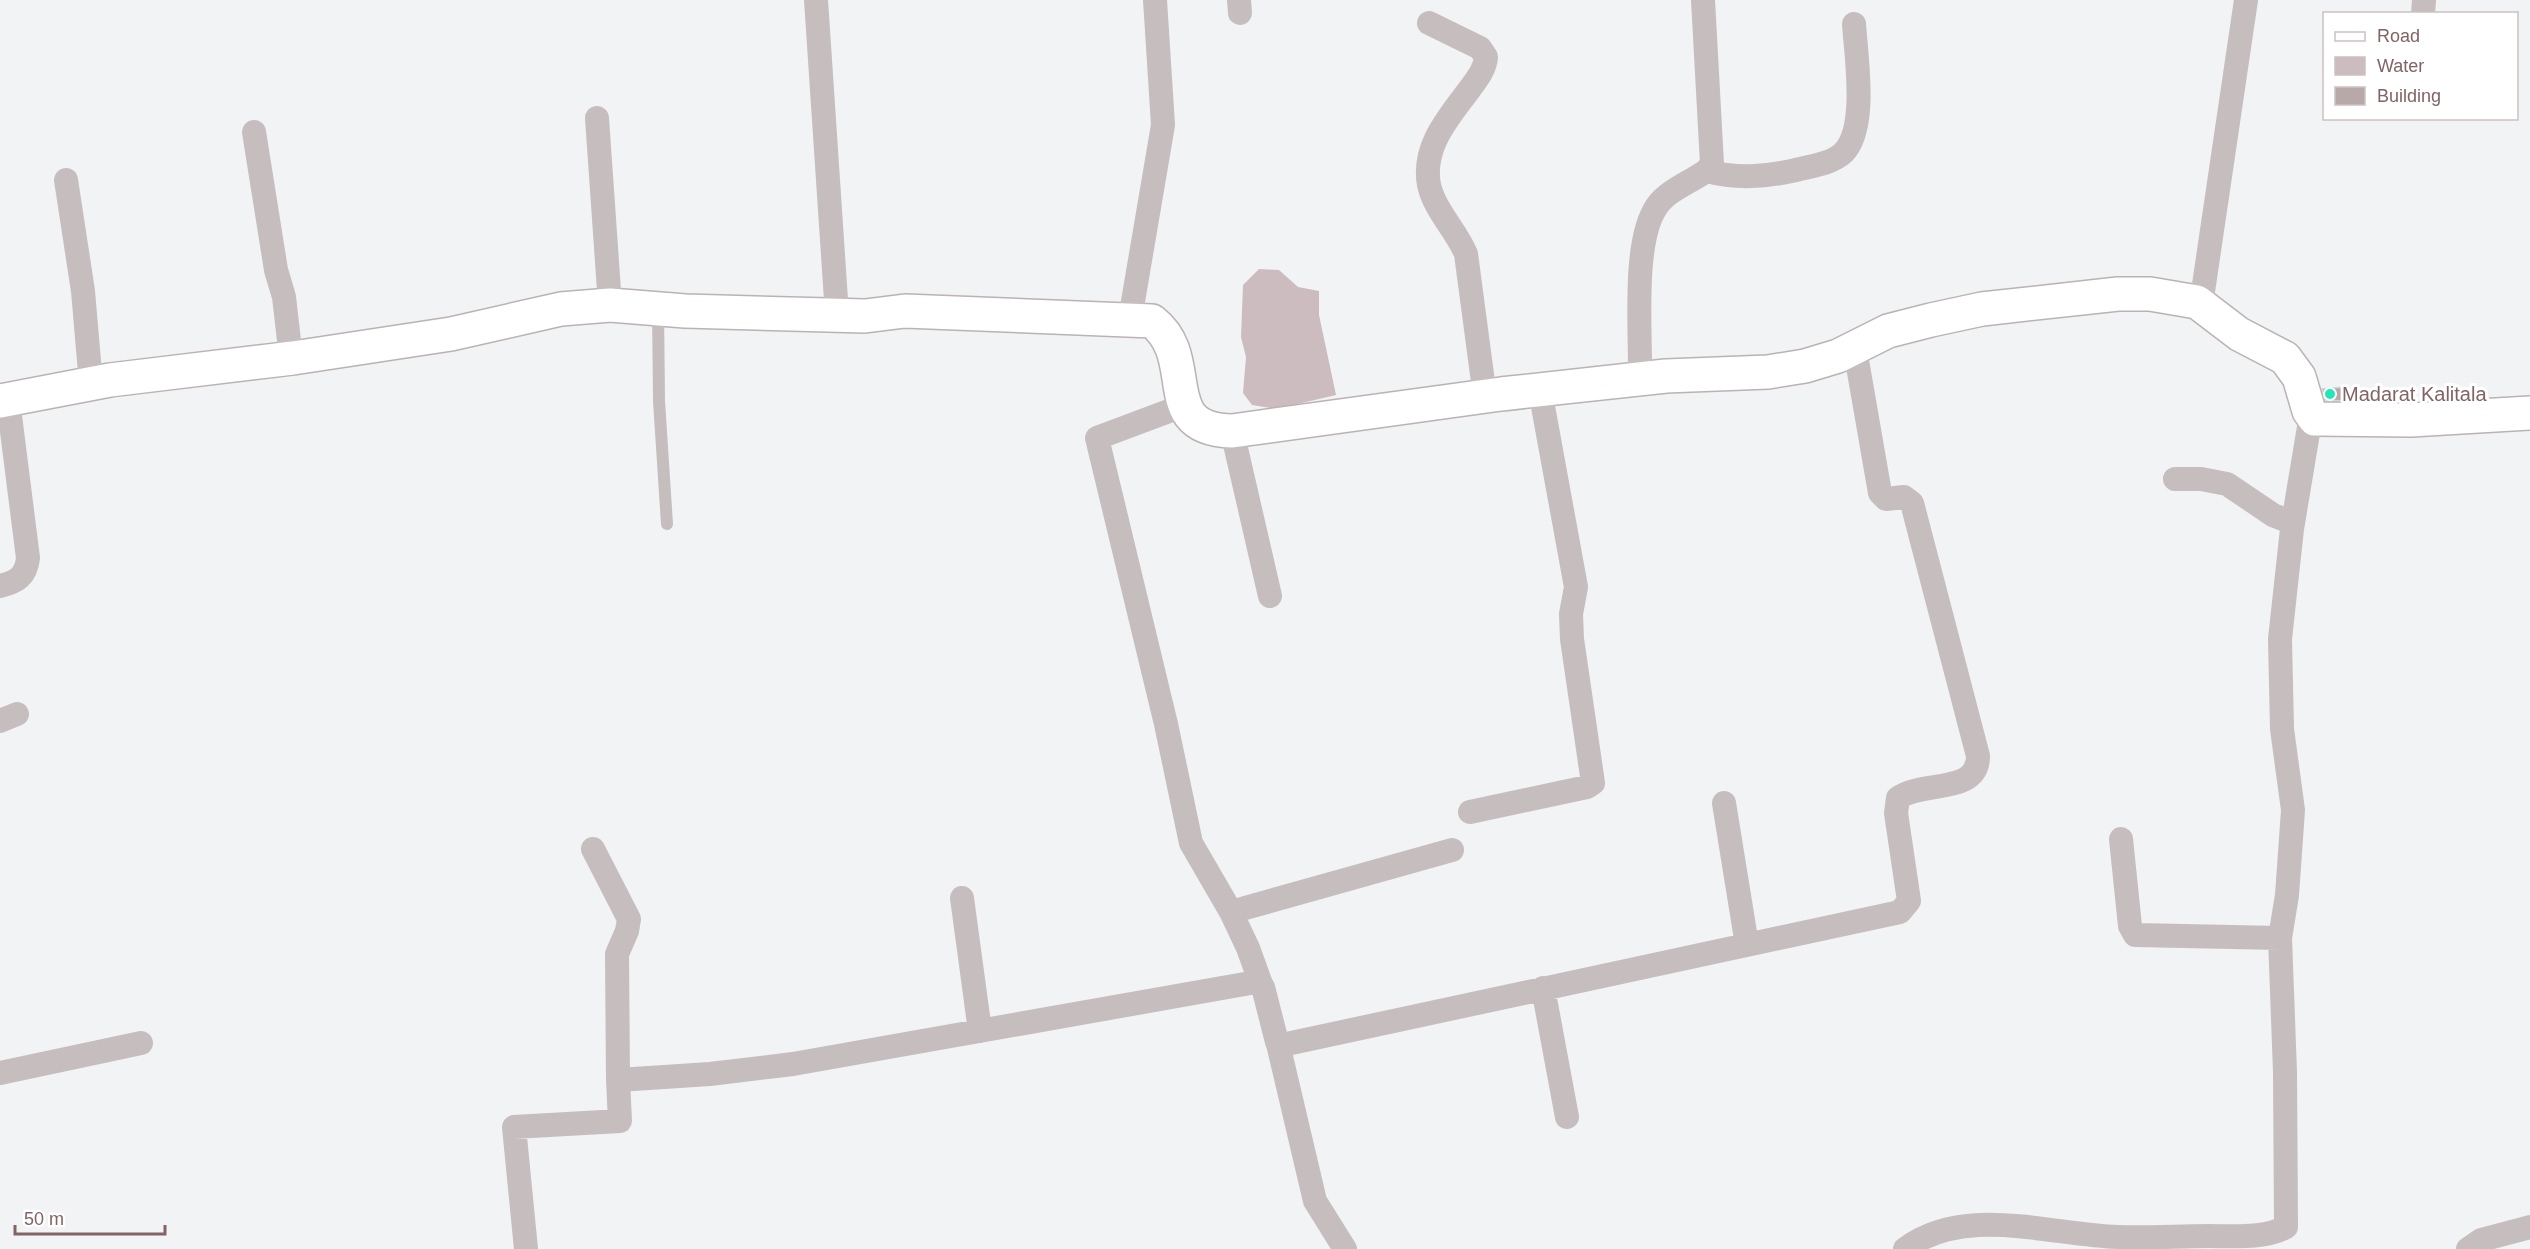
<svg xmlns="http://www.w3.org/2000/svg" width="2530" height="1249" viewBox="0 0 2530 1249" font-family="Helvetica,sans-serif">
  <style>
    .water { fill: #ccbbbf }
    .building { fill: #b7a8a9; stroke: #d4d5d6; stroke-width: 1.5 }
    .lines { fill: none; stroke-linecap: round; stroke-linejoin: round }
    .secondary-casing { stroke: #bcb2b2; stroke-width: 36 }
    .service { stroke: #c6bdbe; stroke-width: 12 }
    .minor { stroke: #c6bdbe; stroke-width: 24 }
    .secondary { stroke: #fff; stroke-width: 33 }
    .poi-dot { fill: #1fe7b9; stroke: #fff; stroke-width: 2 }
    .labels { text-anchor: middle; stroke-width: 6; stroke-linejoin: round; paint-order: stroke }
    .poi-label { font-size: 20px; fill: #836364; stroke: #fff; text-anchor: start }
  </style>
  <rect width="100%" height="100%" fill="#f1f3f5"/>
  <path class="water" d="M 1259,269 L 1279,270 L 1298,287 L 1319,291 L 1319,315 L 1336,395 L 1276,409 L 1252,405 L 1243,393 L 1246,357 L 1241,337 L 1243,285 Z"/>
  <path class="building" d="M 2344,387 L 2346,401 L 2325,400 L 2322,389 Z"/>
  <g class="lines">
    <defs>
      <path id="secondary" d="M 0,401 L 110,380 L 293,358 L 451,334 L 561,309 L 610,305 L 685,311 L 865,316 L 905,311 L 1152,321 C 1201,359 1153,429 1232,431 L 1501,394 L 1666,376 L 1768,372 L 1805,366 L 1838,356 L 1888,331 L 1931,320 L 1982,309 L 2118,294 L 2150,294 L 2197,302 L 2239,334 L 2285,358 L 2299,377 L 2309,411 L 2315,419 L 2411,420 L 2530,413"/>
    </defs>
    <use href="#secondary" class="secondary-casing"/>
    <path class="service" d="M 658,310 L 659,401 L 667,524"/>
    <path class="minor" d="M 816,0 L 837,315
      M 1239,0 L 1240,13
      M 2423,14 L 2424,0
      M 1429,23 L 1480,48 L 1486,57 C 1485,70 1476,80 1469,90 C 1448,118 1422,147 1429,185 C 1435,211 1456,230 1466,254 L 1485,397
      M 597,118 L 610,305
      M 254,132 L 276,270 L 284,297 L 291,358
      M 1706,171 C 1737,179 1765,177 1796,170 C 1811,166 1831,164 1843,153 C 1868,129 1856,56 1854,24
      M 66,180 L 83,291 L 91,384
      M 2201,305 L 2246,0
      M 1130,319 L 1163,125 L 1155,0
      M 1640,379 C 1641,334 1632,241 1657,206 C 1668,190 1691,182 1706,171 L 1712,164 L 1703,0
      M 1185,405 L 1097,438 L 1166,724 L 1191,843 L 1231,912 L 1248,948 L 1261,984
      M 1232,431 L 1270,596
      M 2175,479 L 2201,479 L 2227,484 L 2273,515 L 2293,523
      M 0,586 C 17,582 26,576 28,558 L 8,400
      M 0,721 L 17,714
      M 1724,803 L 1747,945
      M 1470,812 L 1587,787 L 1593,783 L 1572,639 L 1571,614 L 1576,587 L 1540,390
      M 2121,839 L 2130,926 L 2135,935 L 2280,938
      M 593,849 L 629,919 L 627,931 L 617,954 L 618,1080 L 710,1074 L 793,1064 L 1256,982 L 1263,987 L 1277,1042 L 1282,1045 L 1900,912 L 1909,901 L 1896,813 L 1898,798 C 1923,780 1978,795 1978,756 L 1912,503 L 1904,497 L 1886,499 L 1880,493 L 1855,349
      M 962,898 L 980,1031
      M 1231,912 L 1452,850
      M 1543,988 L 1567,1117
      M 1278,1044 L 1315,1201 L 1345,1249
      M 0,1073 L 141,1043
      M 526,1249 L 514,1127 L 620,1121 L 618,1080
      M 1905,1249 C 1965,1204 2050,1235 2118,1237 C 2148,1238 2179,1236 2209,1236 C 2232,1236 2265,1239 2286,1227 L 2285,1072 L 2280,938 L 2287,895 L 2293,810 L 2282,729 L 2280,639 L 2292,529 L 2311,415
      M 2468,1249 L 2481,1240 L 2530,1227"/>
    <use href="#secondary" class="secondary"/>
  </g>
  <circle class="poi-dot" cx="2330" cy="394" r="6"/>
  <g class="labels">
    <g class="poi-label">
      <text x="2342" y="401">Madarat Kalitala</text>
    </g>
  </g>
  <rect x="2323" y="12" width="195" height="108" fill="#ffffff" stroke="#cdc1c1" stroke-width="1.5"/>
  <rect x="2335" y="32" width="30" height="9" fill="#ffffff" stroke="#cdc1c1" stroke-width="1.5"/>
  <text x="2377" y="42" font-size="18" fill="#836364">Road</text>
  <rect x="2335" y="57" width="30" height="18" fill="#ccbbbf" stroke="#cdc1c1" stroke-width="1.5"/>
  <text x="2377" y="72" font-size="18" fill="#836364">Water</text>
  <rect x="2335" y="87" width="30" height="18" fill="#b7a8a9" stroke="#cdc1c1" stroke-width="1.5"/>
  <text x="2377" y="102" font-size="18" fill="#836364">Building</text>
  <path d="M15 1225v9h150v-9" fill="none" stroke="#836364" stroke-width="3"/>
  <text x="24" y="1225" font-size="18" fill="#836364" stroke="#ffffff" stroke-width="4.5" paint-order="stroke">50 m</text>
</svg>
